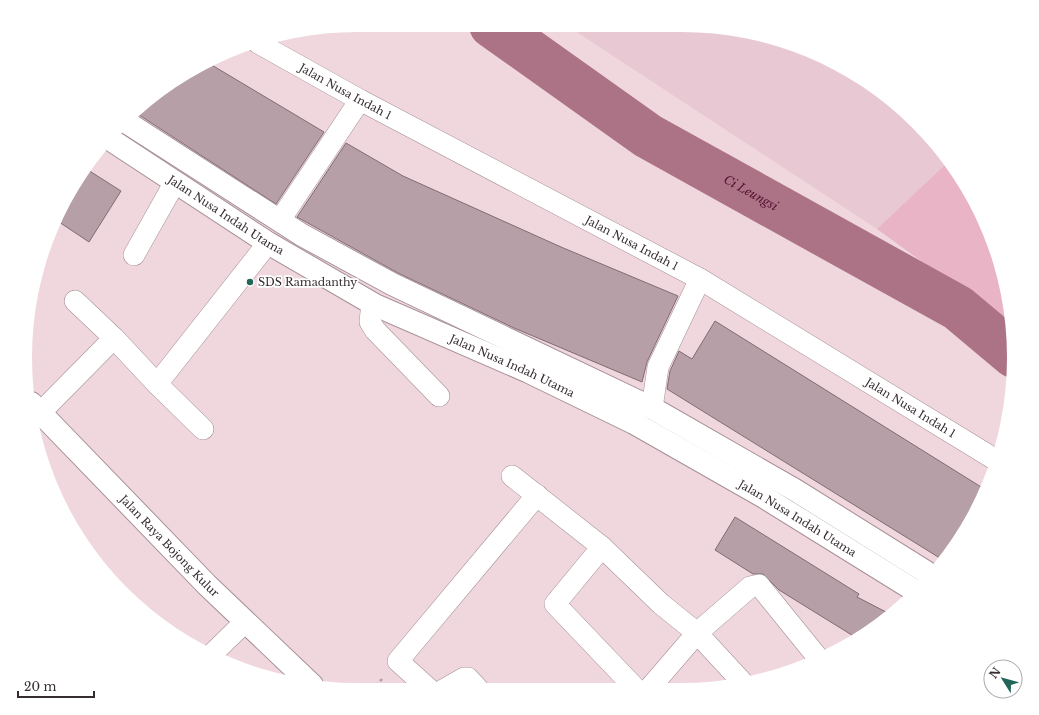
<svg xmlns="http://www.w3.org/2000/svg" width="1039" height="715" viewBox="0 0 1039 715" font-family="'Libre Baskerville',serif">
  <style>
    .built { fill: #e8c8d2 }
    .green { fill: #e9b4c5 }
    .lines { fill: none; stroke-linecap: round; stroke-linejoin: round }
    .river { stroke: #ac7386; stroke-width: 46 }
    .building { fill: #b69fa6; stroke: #816c72 }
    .street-casing { stroke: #a69096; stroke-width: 22 }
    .secondary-casing { stroke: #a69096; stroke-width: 24 }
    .path { stroke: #b3a0a5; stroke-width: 2.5; stroke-dasharray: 3 3; stroke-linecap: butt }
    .street { stroke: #fff; stroke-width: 21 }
    .secondary { stroke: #fff; stroke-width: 22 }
    .poi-dot { fill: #216659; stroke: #fff; stroke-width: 1.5 }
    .labels { text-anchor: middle; stroke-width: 3.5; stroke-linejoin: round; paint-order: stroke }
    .street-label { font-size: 11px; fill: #362d30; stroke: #fff }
    .poi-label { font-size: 11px; fill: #362d30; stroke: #fff; text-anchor: start }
    .water-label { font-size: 12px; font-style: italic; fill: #581131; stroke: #fff }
  </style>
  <rect width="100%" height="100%" fill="#f0d7de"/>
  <path class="built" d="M 566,25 L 681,25 L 746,31 L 848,69 L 917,123 L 949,161 L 877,229 Z"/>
  <path class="green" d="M 949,161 C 984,204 1005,268 1011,322 L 972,298 L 877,229 Z"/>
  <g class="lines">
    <path class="river" id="s1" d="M 492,25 L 648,136 L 958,308 L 1014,355"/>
  </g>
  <path class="building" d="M 210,64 L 324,132 L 276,204 L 136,113 L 173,81 Z
    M 346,143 L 403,176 L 561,247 L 678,296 L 647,362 L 642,382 L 514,328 L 398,273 L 297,217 Z
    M 88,170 L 121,191 L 89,242 L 56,220 Z
    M 715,321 L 986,490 L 964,531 L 943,560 L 667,389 L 670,371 L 679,351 L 692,359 Z
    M 735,517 L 859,594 L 857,597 L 888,613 L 855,637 L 779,590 L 763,574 L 753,574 L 715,550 Z"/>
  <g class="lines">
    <defs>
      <g id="street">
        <path id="s2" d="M 258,43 L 360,100 L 700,279 L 996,460"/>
        <path d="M 280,220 L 360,100"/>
        <path d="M 134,255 L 175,182"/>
        <path d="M 75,301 L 114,338"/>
        <path d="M 375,305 L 371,312 L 370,322 L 375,330 L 439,396"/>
        <path d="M 157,384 L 268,243"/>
        <path d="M 652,408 L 658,367 L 700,279"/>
        <path d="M 41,412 L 114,338 L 157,384 L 203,429"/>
        <path d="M 512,476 L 602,547 L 661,604 L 697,633 L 744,684"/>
        <path d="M 602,547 L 555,604 L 637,690"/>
        <path d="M 211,655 L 245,622"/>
        <path d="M 430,690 L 398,661 L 537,495"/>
        <path d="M 443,690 L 464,678 L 468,678 L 479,690"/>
        <path d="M 648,690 L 697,633 L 750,587 L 759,585 L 819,659"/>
      </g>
      <g id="secondary">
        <path d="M 126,122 L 302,235 L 392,284 L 652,408 L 795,490 L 931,575"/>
        <path id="s3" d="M 108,138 L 268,243 L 375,305 L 529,372 L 634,423 L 764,497 L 917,592"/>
        <path id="s4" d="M 31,403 L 207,585 L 312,685"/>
      </g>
    </defs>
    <use href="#street" class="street-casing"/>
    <use href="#secondary" class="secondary-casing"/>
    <path class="path" d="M 372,690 L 382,679"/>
    <use href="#street" class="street"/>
    <use href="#secondary" class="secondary"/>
  </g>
  <circle class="poi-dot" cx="250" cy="282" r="4"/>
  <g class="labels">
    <g class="street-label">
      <text dy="4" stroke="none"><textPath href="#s2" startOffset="100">Jalan Nusa Indah 1</textPath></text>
      <text dy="4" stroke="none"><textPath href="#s3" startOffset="141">Jalan Nusa Indah Utama</textPath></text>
      <text dy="4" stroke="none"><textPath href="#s2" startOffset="424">Jalan Nusa Indah 1</textPath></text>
      <text dy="4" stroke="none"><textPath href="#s3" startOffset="465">Jalan Nusa Indah Utama</textPath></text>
      <text dy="4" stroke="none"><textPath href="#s2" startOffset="748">Jalan Nusa Indah 1</textPath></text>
      <text dy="4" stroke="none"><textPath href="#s3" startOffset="789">Jalan Nusa Indah Utama</textPath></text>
      <text dy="4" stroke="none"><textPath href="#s4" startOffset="199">Jalan Raya Bojong Kulur</textPath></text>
    </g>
    <g class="poi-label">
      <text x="258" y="286">SDS Ramadanthy</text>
    </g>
    <g class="water-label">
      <text dy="4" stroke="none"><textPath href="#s1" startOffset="309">Ci Leungsi</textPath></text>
    </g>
  </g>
  <path d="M0 0H1039V715H0ZM357 32H682A325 325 0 0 1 1007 357V358A325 325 0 0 1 682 683H357A325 325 0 0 1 32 358V357A325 325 0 0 1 357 32Z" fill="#fff" fill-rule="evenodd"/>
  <g transform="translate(1003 679) rotate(307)"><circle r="19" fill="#ffffff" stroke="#afabac"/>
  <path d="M0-3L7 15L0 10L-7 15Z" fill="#216659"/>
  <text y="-6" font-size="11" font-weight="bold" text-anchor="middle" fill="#362d30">N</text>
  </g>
  <path d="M18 691v6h76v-6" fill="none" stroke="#362d30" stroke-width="2"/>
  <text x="24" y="691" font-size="12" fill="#362d30" stroke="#ffffff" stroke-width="3" paint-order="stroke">20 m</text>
</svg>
